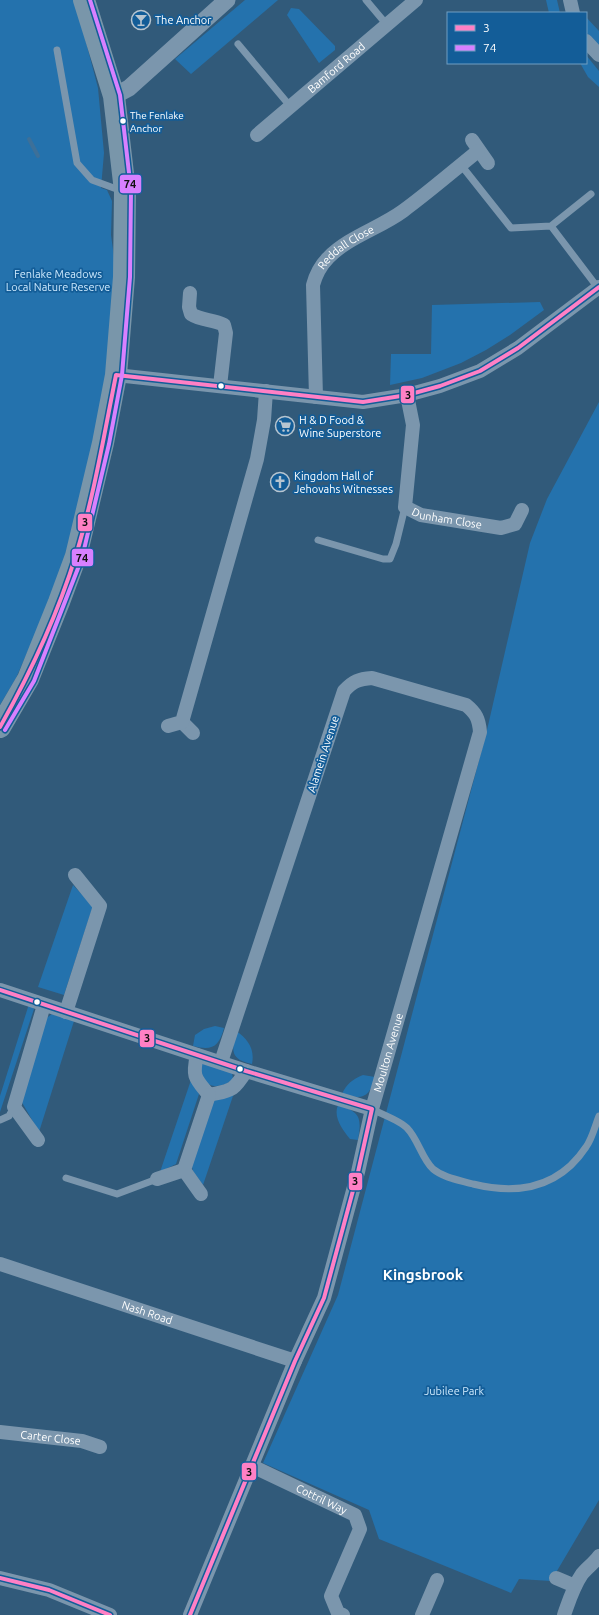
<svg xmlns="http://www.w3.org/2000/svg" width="599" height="1615" viewBox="0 0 599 1615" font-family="Ubuntu,sans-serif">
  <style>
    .green { fill: #2472ad }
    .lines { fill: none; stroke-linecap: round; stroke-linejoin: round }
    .stream { stroke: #3d7099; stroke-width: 4 }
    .service { stroke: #7b96ad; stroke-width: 7 }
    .minor { stroke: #7b96ad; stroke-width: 14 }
    .tertiary { stroke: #7b96ad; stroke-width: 17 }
    .primary { stroke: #7996aa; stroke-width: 22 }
    .bus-1-casing { stroke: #135d98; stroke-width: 7 }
    .bus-2-casing { stroke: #135d98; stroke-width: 7 }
    .bus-1 { stroke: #ff80c5; stroke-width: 4 }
    .bus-2 { stroke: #d880ff; stroke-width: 4 }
    .bus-dot { fill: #fff; stroke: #135d98; stroke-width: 1.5 }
    .labels { text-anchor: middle; stroke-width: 3.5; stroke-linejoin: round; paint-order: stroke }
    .bus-label { font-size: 10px; fill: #fff; stroke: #135d98; text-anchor: start }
    .poi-label { font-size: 11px; fill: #fff; stroke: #135d98; text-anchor: start }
    .street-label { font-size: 11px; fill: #fff; stroke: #135d98 }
    .park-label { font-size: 11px; fill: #cde9fd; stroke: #135d98 }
    .district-label { font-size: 15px; font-weight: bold; fill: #fff; stroke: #135d98 }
    .line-badge { stroke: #135d98; stroke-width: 1.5 }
    .pale-badge-label { font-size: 11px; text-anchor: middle; font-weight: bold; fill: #111 }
  </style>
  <rect width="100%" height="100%" fill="#315a7a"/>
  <path class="green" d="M 0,0 L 75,0 L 98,88 L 104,153 L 101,188 L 107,190 L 112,201 L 111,235 L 117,279 L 106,383 L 68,554 L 38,628 L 16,678 L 0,705 Z
    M 245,0 L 278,0 L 191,74 L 175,59 Z
    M 546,0 L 557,0 L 560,13 L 549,13 Z
    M 291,8 L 299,9 L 335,46 L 335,50 L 319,63 L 287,15 Z
    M 586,17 L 599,31 L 599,47 L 586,32 Z
    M 586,55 L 599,71 L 599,87 L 588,77 L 580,63 L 586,63 Z
    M 540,302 L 544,310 L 510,335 L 486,350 L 461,363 L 422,378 L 390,385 L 391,354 L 431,354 L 432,305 Z
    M 599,402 L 599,1500 L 551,1581 L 519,1579 L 511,1593 L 379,1539 L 369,1510 L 263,1463 L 338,1295 L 487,730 L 530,543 L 547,499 Z
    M 73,885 L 93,906 L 64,995 L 38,987 Z
    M 29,1004 L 34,1009 L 0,1112 L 0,1096 Z
    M 52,1014 L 74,1021 L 39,1132 L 20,1099 L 45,1019 Z
    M 215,1026 L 224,1028 C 219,1047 212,1051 193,1046 L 195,1035 L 204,1029 Z
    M 236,1031 C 248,1039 255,1049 252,1064 C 229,1059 232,1050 236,1031 Z
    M 201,1063 L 232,1072 L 233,1079 C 226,1086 211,1090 204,1080 C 201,1077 200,1069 198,1065 Z
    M 363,1075 L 375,1077 C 369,1098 363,1100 342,1094 C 346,1084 353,1079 363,1075 Z
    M 192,1077 L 199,1094 L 176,1164 L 160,1172 Z
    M 234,1093 L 203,1185 L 193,1171 L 191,1163 L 213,1100 Z
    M 338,1105 C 360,1112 362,1117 358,1140 L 350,1139 C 342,1129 333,1117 338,1105 Z"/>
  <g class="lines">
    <path class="stream" d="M 29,139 L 38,156"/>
    <path class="service" d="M 366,0 L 387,25
      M 238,44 L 290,106
      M 57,50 L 77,163 L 92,180 L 122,191
      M 461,165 L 511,228 L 551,226 L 591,194
      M 551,226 L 598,288
      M 318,540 L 383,559 L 390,559 L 396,544 L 405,507
      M 372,1109 C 381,1114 401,1121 407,1128 C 418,1139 422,1159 433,1169 C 444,1178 459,1180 473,1184 C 518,1195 559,1188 586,1147 C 592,1139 595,1126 599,1116
      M 0,1120 L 9,1116 L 14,1107
      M 66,1178 L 117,1194 L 157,1179"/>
    <g class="minor">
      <path d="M 570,0 L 573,13"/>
      <path d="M 586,41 L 599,55"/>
      <path id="s1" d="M 257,135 L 416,0"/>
      <path d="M 472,140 L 488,163"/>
      <path d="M 190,293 L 189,307 L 191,314 C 202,321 213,319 224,325 L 226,333 L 220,386"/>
      <path d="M 116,375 L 363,402 L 407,395 L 440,386 L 480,371 L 518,348 L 599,287"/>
      <path id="s2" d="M 407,395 L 413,425 L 405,507 L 421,515 L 501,528 L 515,524 L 522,510"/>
      <path id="s3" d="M 316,397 L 313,285 C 316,274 320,266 328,258 C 348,237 380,228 403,211 C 429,192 453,171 478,151"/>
      <path d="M 182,722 L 193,733"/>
      <path d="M 168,726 L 182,722 L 257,459 L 264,420 L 266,391"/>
      <path d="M 0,990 L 246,1071 L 372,1109"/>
      <path d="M 66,1012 L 100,906 L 75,875"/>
      <path d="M 197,1055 C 192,1077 195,1078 209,1095 C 231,1090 233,1092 246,1071"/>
      <path d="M 38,1140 L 14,1107 L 44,1005"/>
      <path d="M 157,1179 L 184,1170"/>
      <path d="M 201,1194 L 184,1170 L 209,1095"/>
      <path id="s4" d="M 0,1264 L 295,1361"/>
      <path id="s5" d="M 0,1432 L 82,1441 L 100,1447"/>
      <path id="s6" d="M 252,1466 L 355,1515 L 360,1529 L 331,1596 L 338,1613 L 343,1615"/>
      <path d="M 0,1578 L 49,1590 L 110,1615"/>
      <path d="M 556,1578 L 575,1586"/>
      <path id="s7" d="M 190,1615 L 295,1361 L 324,1298 L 358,1172 L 372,1109 L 480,732 C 479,719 476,713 466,705 L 372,678 C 359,679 353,681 344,691 L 221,1062"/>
      <path d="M 422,1615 L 437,1580"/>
      <path d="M 564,1615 C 569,1601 573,1587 582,1574 C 587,1568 594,1563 599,1556"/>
    </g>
    <path class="tertiary" d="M 114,96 L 129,88 L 227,0"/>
    <path class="primary" d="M 0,727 L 28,679 L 59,602 L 76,556 L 103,443 L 116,375 L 124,277 L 125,191 L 114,96 L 84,0"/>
    <defs>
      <path id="bus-1" d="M 0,727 C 31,672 57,616 76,555 C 94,496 104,435 116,375 L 363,402 L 407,395 L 440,386 L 480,371 L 518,348 L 599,287
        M 0,990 L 246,1071 L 372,1109 L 358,1172 L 324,1298 L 295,1361 L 190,1615
        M 0,1578 L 49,1590 L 110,1615"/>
      <path id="bus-2" d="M 5,730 L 34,681 L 82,558 L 109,444 L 122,375 L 130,277 L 131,190 L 120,95 L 90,0"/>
    </defs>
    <use href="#bus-1" class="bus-1-casing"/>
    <use href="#bus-2" class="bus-2-casing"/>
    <use href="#bus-1" class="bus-1"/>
    <use href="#bus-2" class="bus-2"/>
  </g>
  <defs>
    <symbol id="bar-ring" viewBox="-11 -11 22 22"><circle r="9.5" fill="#135d98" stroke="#b7c5d0" stroke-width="1.5"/><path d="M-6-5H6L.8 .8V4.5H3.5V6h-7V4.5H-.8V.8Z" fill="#b7c5d0"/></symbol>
    <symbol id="supermarket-ring" viewBox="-11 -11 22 22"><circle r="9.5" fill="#135d98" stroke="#b7c5d0" stroke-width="1.5"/><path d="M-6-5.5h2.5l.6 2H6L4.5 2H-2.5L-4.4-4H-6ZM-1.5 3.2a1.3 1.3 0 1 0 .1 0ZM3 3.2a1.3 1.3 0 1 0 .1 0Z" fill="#b7c5d0"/></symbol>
    <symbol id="church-ring" viewBox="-11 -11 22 22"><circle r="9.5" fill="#135d98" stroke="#b7c5d0" stroke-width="1.5"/><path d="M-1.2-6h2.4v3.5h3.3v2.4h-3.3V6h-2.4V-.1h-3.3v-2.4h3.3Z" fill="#b7c5d0"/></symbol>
  </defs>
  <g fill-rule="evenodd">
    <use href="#bar-ring" x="130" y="9" width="22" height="22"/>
    <use href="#supermarket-ring" x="274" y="415" width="22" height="22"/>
    <use href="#church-ring" x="269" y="471" width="22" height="22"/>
  </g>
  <g class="bus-dot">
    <circle cx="123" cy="121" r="3.5"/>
    <circle cx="221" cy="386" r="3.5"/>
    <circle cx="37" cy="1002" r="3.5"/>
    <circle cx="240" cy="1069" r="3.5"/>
  </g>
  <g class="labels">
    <g class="bus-label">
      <text x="130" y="119">The Fenlake<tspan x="130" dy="13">Anchor</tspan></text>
    </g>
    <g class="poi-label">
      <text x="155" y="24">The Anchor</text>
      <text x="299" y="424">H &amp; D Food &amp;<tspan x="299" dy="13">Wine Superstore</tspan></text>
      <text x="294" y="480">Kingdom Hall of<tspan x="294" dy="13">Jehovahs Witnesses</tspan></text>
    </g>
    <g class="street-label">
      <text dy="4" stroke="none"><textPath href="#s1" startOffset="104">Bamford Road</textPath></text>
      <text dy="4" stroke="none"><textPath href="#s3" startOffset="164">Reddall Close</textPath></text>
      <text dy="4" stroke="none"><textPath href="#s2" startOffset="157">Dunham Close</textPath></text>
      <text transform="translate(323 754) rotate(-72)" y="4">Alamein Avenue</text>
      <text dy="4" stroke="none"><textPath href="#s7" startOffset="598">Moulton Avenue</textPath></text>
      <text dy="4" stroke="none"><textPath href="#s4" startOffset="155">Nash Road</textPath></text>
      <text dy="4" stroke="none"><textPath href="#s5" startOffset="51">Carter Close</textPath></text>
      <text dy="4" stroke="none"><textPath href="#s6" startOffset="77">Cottril Way</textPath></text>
    </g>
    <g class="park-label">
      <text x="58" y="278">Fenlake Meadows<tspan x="58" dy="13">Local Nature Reserve</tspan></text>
      <text x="454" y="1395">Jubilee Park</text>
    </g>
    <g class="district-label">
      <text x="423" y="1280">Kingsbrook</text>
    </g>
  </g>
  <g class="line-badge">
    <rect x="119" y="174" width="23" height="20" rx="4" fill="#d880ff"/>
    <rect x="400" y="385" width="15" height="19" rx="4" fill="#ff80c5"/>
    <rect x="77" y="513" width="16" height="19" rx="4" fill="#ff80c5"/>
    <rect x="71" y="548" width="23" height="19" rx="4" fill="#d880ff"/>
    <rect x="139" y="1029" width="16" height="19" rx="4" fill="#ff80c5"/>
    <rect x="348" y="1172" width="15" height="19" rx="4" fill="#ff80c5"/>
    <rect x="241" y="1462" width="16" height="19" rx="4" fill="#ff80c5"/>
  </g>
  <g class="pale-badge-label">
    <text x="130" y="188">74</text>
    <text x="408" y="399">3</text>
    <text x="85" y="526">3</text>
    <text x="82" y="562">74</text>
    <text x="147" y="1042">3</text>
    <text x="355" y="1185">3</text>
    <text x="249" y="1476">3</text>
  </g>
  <rect x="447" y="12" width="140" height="52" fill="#135d98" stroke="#719ec1"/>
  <rect x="455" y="25" width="20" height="6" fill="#ff80c5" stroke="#719ec1"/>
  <text x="483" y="32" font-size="12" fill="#ffffff">3</text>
  <rect x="455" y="45" width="20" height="6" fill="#d880ff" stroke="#719ec1"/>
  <text x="483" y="52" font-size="12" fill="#ffffff">74</text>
</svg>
